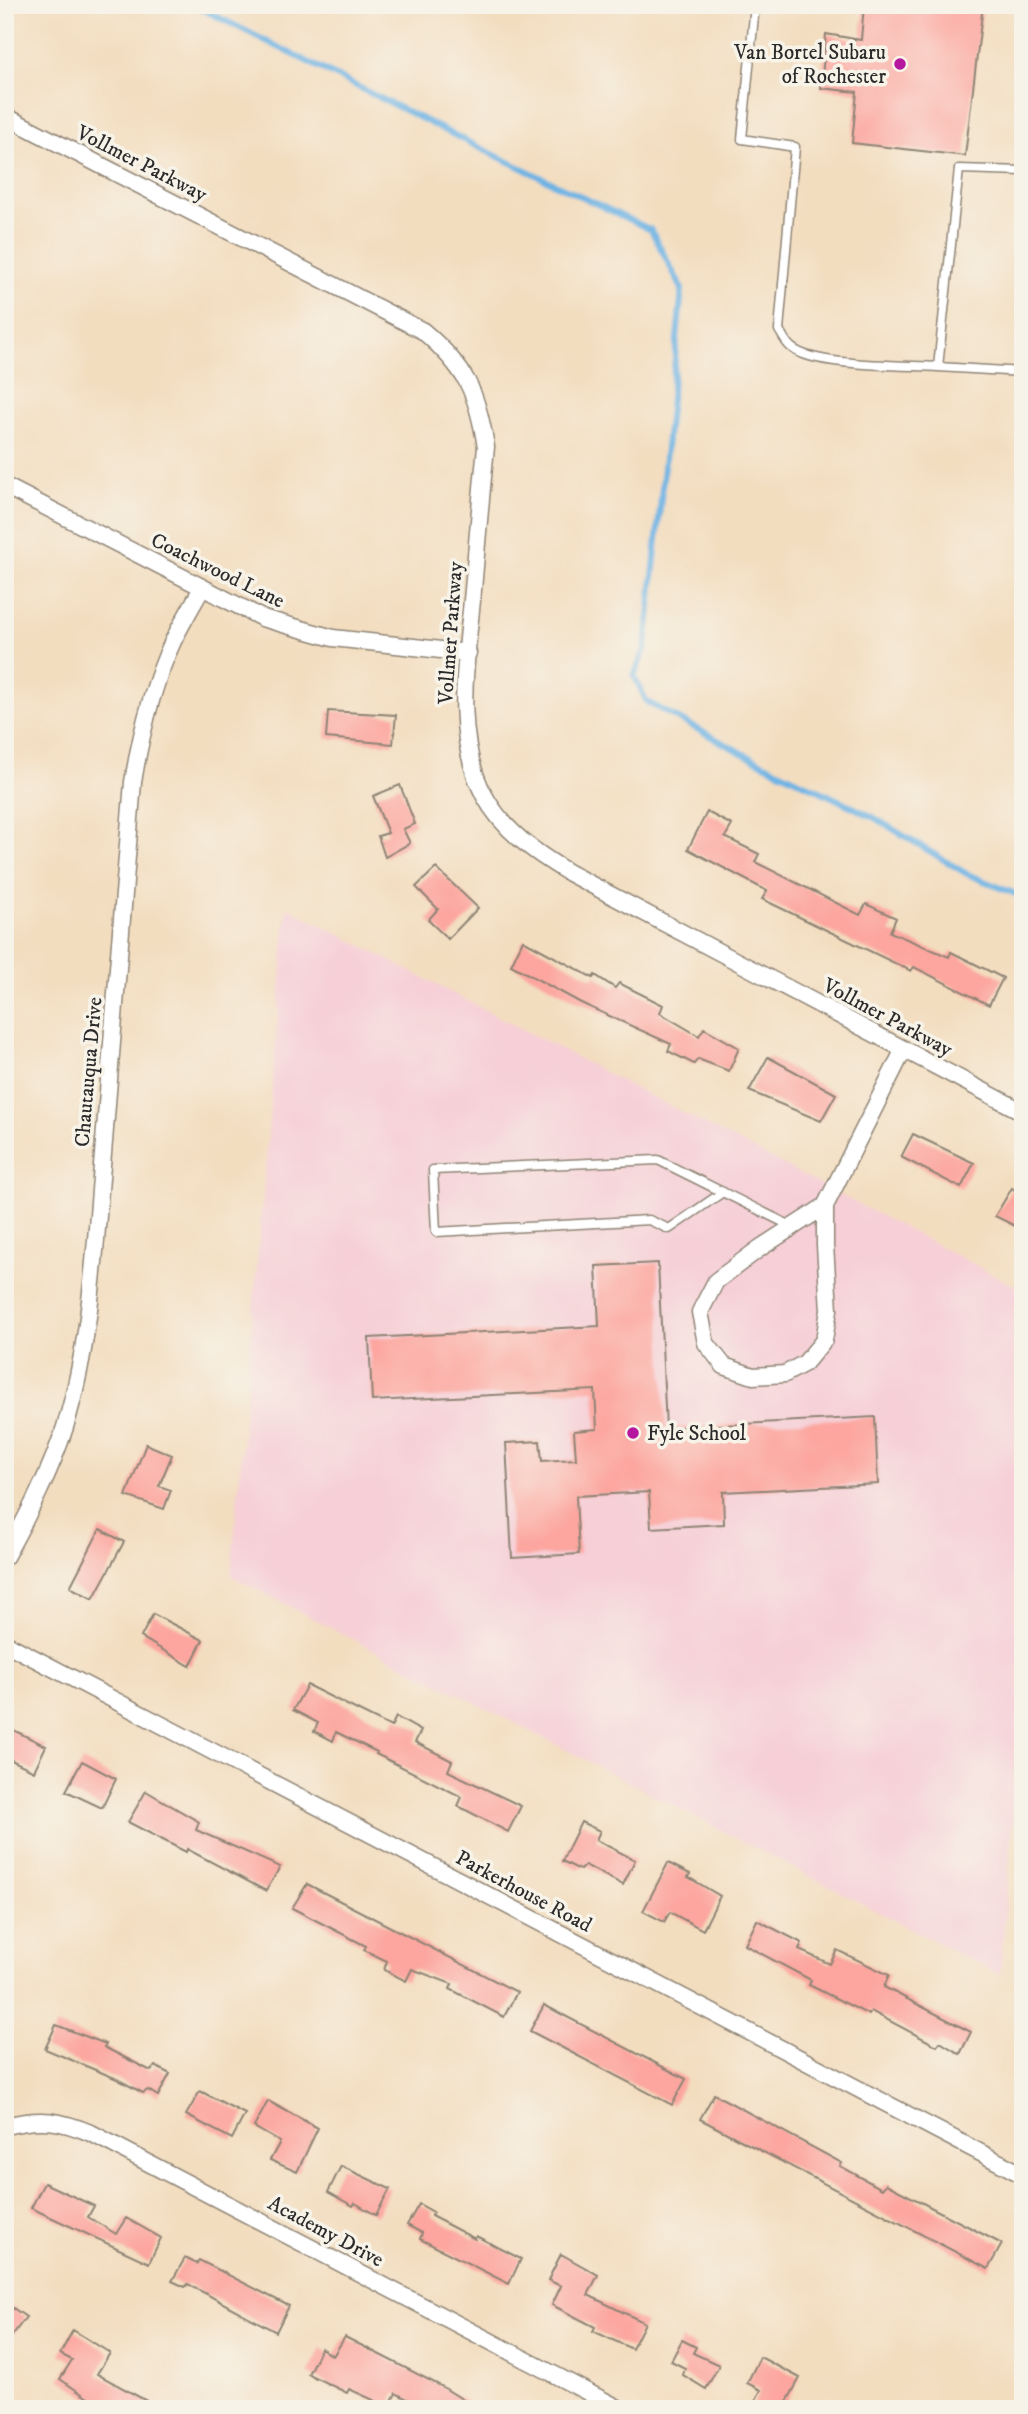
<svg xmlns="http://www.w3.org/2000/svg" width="1028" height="2414" viewBox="0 0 1028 2414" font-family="'IM FELL DW Pica',serif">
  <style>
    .built { fill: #f6cfd7 }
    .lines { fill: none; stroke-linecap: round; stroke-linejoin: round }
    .stream { stroke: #6db3e4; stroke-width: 6 }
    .building { fill: #fca69f }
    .lane-casing { stroke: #8f8475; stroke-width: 11 }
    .street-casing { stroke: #8f8475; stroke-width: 19 }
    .lane { stroke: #fff; stroke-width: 8 }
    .street { stroke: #fff; stroke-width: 16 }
    .poi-dot { fill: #b5179e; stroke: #f7f3e8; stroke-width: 2.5 }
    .labels { text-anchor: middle; stroke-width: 7; stroke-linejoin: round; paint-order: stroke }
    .poi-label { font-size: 21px; fill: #2b2b2b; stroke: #f7f3e8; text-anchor: end }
    .street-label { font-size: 21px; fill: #2b2b2b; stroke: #f7f3e8 }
  </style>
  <rect width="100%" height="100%" fill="#f7f3e8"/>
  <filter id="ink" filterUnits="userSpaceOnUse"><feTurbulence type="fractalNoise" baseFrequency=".0143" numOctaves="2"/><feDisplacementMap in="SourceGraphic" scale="14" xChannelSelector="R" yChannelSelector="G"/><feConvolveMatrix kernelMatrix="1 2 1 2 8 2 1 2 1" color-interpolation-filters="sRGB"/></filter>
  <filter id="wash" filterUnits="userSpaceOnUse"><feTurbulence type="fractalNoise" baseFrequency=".00686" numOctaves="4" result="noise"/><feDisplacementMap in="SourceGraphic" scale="28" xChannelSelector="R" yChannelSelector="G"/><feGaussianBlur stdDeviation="1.57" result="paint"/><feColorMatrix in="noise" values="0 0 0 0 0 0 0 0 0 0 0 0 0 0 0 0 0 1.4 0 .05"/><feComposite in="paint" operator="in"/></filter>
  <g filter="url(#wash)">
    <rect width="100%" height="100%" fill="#f3ddbf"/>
    <path class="built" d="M 287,907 L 1023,1290 L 1023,1693 L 1000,1975 L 231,1576 Z"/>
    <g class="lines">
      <path class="stream" d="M 194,5 L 480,148 L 651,230 L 682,289 L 646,647 L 634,676 L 647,702 L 742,753 L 873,817 L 967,874 L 1023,897"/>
    </g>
    <g id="blocks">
      <path class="building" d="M 864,5 L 983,5 L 965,156 L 852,143 L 857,92 L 821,88 L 826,34 L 861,40 Z
        M 328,711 L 396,715 L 393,744 L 326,738 Z
        M 400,785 L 415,824 L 403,829 L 410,843 L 385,857 L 378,836 L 388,833 L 373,796 Z
        M 707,812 L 732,825 L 725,837 L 759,854 L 755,862 L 860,915 L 866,904 L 896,918 L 890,932 L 949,957 L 951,952 L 1003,978 L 989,1005 L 914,967 L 911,971 L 762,899 L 767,891 L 688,849 Z
        M 436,868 L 478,908 L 448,939 L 428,920 L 438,909 L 416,887 Z
        M 523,940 L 593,978 L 595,975 L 615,988 L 619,983 L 663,1005 L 660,1013 L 699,1036 L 704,1028 L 739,1048 L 729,1071 L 698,1059 L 694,1064 L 668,1051 L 671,1044 L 581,1003 L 511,965 Z
        M 768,1057 L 836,1094 L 821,1121 L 749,1091 Z
        M 913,1134 L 974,1163 L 961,1188 L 901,1157 Z
        M 1012,1188 L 1023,1195 L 1023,1230 L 995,1216 Z
        M 658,1263 L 666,1428 L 875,1417 L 878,1484 L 723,1492 L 724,1524 L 651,1528 L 649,1492 L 576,1496 L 579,1554 L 512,1558 L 506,1443 L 540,1441 L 542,1461 L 576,1459 L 574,1431 L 597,1429 L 595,1390 L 372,1401 L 369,1338 L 599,1326 L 596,1266 Z
        M 146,1444 L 172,1455 L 159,1486 L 171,1490 L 164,1509 L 126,1496 Z
        M 100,1529 L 124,1542 L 93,1599 L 70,1587 Z
        M 153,1614 L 203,1640 L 190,1666 L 141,1637 Z
        M 307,1685 L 391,1727 L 396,1717 L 421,1731 L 415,1742 L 452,1761 L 448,1771 L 521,1806 L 508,1832 L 458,1806 L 462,1797 L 376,1754 L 377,1752 L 336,1732 L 333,1741 L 314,1731 L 318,1723 L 293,1710 Z
        M 5,1726 L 46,1746 L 34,1771 L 5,1757 Z
        M 82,1761 L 116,1779 L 102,1808 L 66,1791 Z
        M 146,1791 L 199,1822 L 196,1830 L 280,1867 L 266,1891 L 187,1849 L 186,1852 L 128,1822 Z
        M 581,1822 L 600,1831 L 596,1840 L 635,1860 L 623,1885 L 585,1865 L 580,1870 L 562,1861 Z
        M 668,1863 L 690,1874 L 688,1877 L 720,1896 L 703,1930 L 670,1912 L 664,1922 L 643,1911 Z
        M 307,1884 L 517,1992 L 504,2017 L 450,1989 L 452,1984 L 412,1969 L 406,1981 L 384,1970 L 387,1961 L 364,1950 L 366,1946 L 292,1908 Z
        M 757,1920 L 802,1943 L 799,1950 L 830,1964 L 837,1950 L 889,1975 L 884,1987 L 971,2032 L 960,2054 L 940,2042 L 937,2046 L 871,2011 L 869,2015 L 809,1985 L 811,1980 L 745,1945 Z
        M 544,2005 L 686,2079 L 672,2105 L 530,2031 Z
        M 56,2025 L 106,2044 L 104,2047 L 151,2071 L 155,2066 L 170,2074 L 158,2096 L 148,2090 L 143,2093 L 117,2079 L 45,2049 Z
        M 200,2091 L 245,2114 L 232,2139 L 186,2115 Z
        M 714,2094 L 842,2163 L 840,2166 L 882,2189 L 886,2184 L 1002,2244 L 988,2269 L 700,2119 Z
        M 268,2101 L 318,2128 L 297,2172 L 270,2160 L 280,2142 L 254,2127 Z
        M 341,2166 L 390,2189 L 376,2215 L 355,2203 L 353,2206 L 328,2192 Z
        M 44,2183 L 94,2206 L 88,2217 L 116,2234 L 126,2218 L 161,2238 L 149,2263 L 31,2208 Z
        M 419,2204 L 433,2212 L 431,2216 L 475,2239 L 476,2236 L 521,2259 L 509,2284 L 420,2239 L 422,2233 L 407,2225 Z
        M 561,2254 L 598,2275 L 588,2295 L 645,2323 L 632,2349 L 593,2331 L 595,2327 L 552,2305 L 561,2286 L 548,2280 Z
        M 185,2258 L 197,2264 L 199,2260 L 289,2306 L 276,2332 L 188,2284 L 185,2287 L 172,2281 Z
        M 13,2308 L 26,2317 L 5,2345 L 5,2314 Z
        M 73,2330 L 110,2353 L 97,2374 L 161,2409 L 104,2409 L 60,2379 L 72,2360 L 60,2354 Z
        M 345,2337 L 441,2386 L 478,2409 L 426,2409 L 396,2393 L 389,2407 L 349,2389 L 347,2393 L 308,2374 L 321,2348 L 333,2356 Z
        M 682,2340 L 696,2347 L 693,2353 L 719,2365 L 706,2389 L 683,2375 L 685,2368 L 671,2361 Z
        M 760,2357 L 800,2378 L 783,2409 L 751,2409 L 761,2390 L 747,2383 Z"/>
    </g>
  </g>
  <g filter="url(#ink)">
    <use href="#blocks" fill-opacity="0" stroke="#8f8475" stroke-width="2"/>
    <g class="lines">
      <defs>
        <path id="lane" d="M 755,5 L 742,139 L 795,147 L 779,330 C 783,336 786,344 792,348 C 815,367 906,365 938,367 L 959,169 L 1023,171
          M 938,367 L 1023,372
          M 723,1192 L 669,1229 L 649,1220 L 436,1232 L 433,1170 L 658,1160 L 793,1227"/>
        <path id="street" d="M 5,116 L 423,331 C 466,368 477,391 486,447 C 481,495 477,543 473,590 C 467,656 452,734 484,795 C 503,831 536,853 569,873 L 1023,1112
          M 5,486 L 262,618 L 333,638 L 468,653
          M 825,1206 L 825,1245 L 829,1310 L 824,1340 L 805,1363 L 785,1374 L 753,1376 L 724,1366 L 706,1343 L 700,1312 L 716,1281 L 760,1248 L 825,1206 L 904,1049
          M 5,1557 C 28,1515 50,1473 65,1427 C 92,1339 95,1244 103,1154 C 113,1030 123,906 133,782 C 141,733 152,686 173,641 C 182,623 192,606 202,588
          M 5,1643 L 1023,2175
          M 5,2126 C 41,2117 60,2120 93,2134 L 620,2409"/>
      </defs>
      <use href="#lane" class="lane-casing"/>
      <use href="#street" class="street-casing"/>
      <use href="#lane" class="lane"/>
      <use href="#street" class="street"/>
    </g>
  </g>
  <g class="poi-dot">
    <circle cx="900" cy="64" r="7"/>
    <circle cx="633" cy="1433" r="7"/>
  </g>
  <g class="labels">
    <g class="poi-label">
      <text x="886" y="59">Van Bortel Subaru<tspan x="886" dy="24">of Rochester</tspan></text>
      <text x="647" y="1440" text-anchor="start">Fyle School</text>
    </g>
    <g class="street-label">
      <text transform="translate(142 163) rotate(27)" y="7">Vollmer Parkway</text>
      <text transform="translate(218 570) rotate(26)" y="7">Coachwood Lane</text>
      <text transform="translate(450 633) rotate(-86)" y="7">Vollmer Parkway</text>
      <text transform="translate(888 1017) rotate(28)" y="7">Vollmer Parkway</text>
      <text transform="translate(88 1072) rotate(-85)" y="7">Chautauqua Drive</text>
      <text transform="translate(524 1891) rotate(28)" y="7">Parkerhouse Road</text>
      <text transform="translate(326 2231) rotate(28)" y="7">Academy Drive</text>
    </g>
  </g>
  <rect width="1028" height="2414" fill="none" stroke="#f7f3e8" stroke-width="28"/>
</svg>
